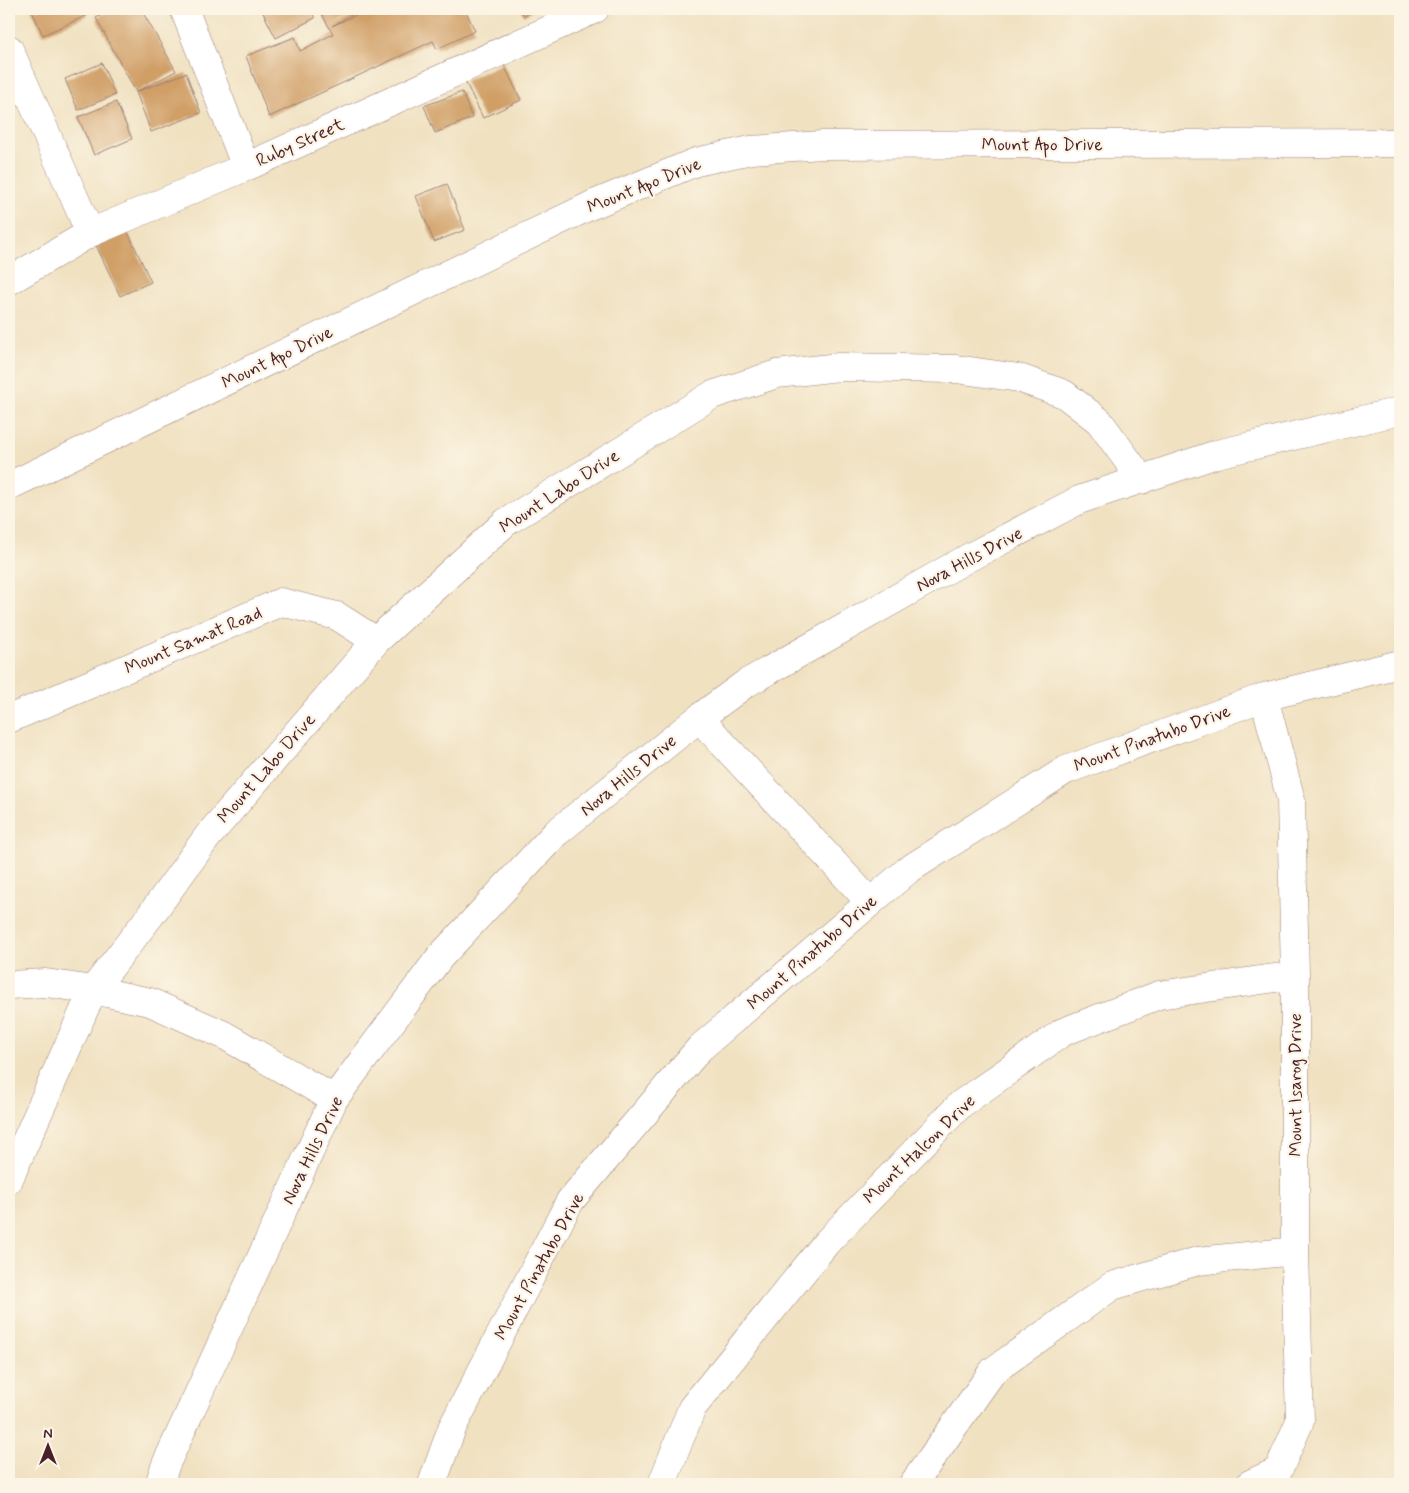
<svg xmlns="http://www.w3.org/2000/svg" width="1409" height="1493" viewBox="0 0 1409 1493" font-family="Mynerve,sans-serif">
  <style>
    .building { fill: #d09f66 }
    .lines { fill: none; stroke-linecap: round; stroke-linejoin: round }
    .minor-casing { stroke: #9d8076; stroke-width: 29 }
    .tertiary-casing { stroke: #9d8076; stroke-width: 29 }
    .minor { stroke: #fff; stroke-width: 28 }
    .tertiary { stroke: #fff; stroke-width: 28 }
    .labels { text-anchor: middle; stroke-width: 4.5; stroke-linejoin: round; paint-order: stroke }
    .street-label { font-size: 18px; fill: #4a1f2b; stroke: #fcf5e5 }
  </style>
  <rect width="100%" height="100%" fill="#fcf5e5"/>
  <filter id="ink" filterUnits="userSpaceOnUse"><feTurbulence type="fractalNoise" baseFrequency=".02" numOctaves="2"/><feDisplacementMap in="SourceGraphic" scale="10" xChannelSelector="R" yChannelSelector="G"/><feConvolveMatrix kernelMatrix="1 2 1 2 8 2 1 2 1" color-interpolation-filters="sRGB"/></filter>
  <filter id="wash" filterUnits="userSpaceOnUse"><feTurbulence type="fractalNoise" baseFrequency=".0096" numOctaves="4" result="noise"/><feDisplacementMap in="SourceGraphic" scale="20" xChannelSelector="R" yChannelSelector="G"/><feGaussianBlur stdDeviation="1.12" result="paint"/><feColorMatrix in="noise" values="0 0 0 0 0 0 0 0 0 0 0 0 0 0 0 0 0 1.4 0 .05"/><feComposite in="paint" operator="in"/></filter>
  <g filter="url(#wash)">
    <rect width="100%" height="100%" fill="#f0e1c1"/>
    <g id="blocks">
      <path class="building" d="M 31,9 L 85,9 L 88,15 L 43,35 Z
        M 113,9 L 141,9 L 176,71 L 136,92 L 96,18 Z
        M 261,9 L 310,9 L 315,18 L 276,38 Z
        M 319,9 L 361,9 L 332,26 L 369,9 L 465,9 L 475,31 L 437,49 L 433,41 L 269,117 L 246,56 L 295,37 L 300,51 L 333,34 Z
        M 520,9 L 536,9 L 524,16 Z
        M 102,63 L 115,95 L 78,110 L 65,79 Z
        M 503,63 L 521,100 L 483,118 L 465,81 Z
        M 186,73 L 201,113 L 151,132 L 136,92 Z
        M 462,92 L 472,118 L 435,133 L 424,106 Z
        M 116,102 L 132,139 L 94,155 L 78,117 Z
        M 447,184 L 465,230 L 434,242 L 416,196 Z
        M 127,230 L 151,282 L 120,296 L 96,245 Z"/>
    </g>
  </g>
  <g filter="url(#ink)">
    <use href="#blocks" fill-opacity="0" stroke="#9d8076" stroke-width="1"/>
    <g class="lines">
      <defs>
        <path id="minor" d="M 184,9 L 246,167
          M 9,49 L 90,233
          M 9,281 L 90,233 L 246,167 L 595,9
          M 699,718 L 870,902
          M 9,719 L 281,602 L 337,616 L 376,641
          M 9,985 L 46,983 L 93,990 L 150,1002 L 224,1035 L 334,1099
          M 9,1179 L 93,990 L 150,916 L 208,836 L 376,641 L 506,522 L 712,395 L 777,374 L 839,367 L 956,369 L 1019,378 L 1064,394 L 1099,421 L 1142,480
          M 159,1484 L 166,1464 L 334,1099 L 440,957 L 556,833 L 699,718 L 745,684 L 966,559 L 1079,500 L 1217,454 L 1400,411
          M 432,1484 L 452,1428 L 570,1201 L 700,1048 L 908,870 L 1066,770 L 1264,697 L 1400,664
          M 662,1484 L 692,1408 L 827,1242 L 961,1104 L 1063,1032 L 1159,995 L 1295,975
          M 913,1484 L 993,1371 L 1112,1286 L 1198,1261 L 1295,1251
          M 1250,1484 L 1278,1471 L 1300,1421 L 1295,1251 L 1295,975 L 1291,800 L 1264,697"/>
        <path id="tertiary" d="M 9,486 L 592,205 L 696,162 L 751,150 L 822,145 L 1400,143"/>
      </defs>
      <use href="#minor" class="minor-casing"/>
      <use href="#tertiary" class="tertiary-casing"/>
      <use href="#minor" class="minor"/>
      <use href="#tertiary" class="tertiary"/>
    </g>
  </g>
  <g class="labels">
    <g class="street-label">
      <text transform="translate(300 142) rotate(-24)" y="6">Ruby Street</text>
      <text x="1042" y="150">Mount Apo Drive</text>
      <text transform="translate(644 185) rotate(-22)" y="6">Mount Apo Drive</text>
      <text transform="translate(277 357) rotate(-26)" y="6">Mount Apo Drive</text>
      <text transform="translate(559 491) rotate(-33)" y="6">Mount Labo Drive</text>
      <text transform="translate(969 559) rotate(-28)" y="6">Nova Hills Drive</text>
      <text transform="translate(193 640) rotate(-23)" y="6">Mount Samat Road</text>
      <text transform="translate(1152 738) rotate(-20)" y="6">Mount Pinatubo Drive</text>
      <text transform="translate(266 768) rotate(-49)" y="6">Mount Labo Drive</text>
      <text transform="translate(628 775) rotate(-39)" y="6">Nova Hills Drive</text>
      <text transform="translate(812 952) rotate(-41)" y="6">Mount Pinatubo Drive</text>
      <text transform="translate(1295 1085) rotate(-90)" y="6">Mount Isarog Drive</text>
      <text transform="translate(919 1149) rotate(-44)" y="6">Mount Halcon Drive</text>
      <text transform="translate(312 1150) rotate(-64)" y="6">Nova Hills Drive</text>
      <text transform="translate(539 1266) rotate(-61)" y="6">Mount Pinatubo Drive</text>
    </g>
  </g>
  <rect width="1409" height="1493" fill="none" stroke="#fcf5e5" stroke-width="30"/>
  <g transform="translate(48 1446)" stroke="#fcf5e5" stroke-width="4" paint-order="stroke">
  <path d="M0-4L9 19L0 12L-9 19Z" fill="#4a1f2b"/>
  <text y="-8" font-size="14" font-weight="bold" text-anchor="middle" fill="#4a1f2b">N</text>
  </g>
</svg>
